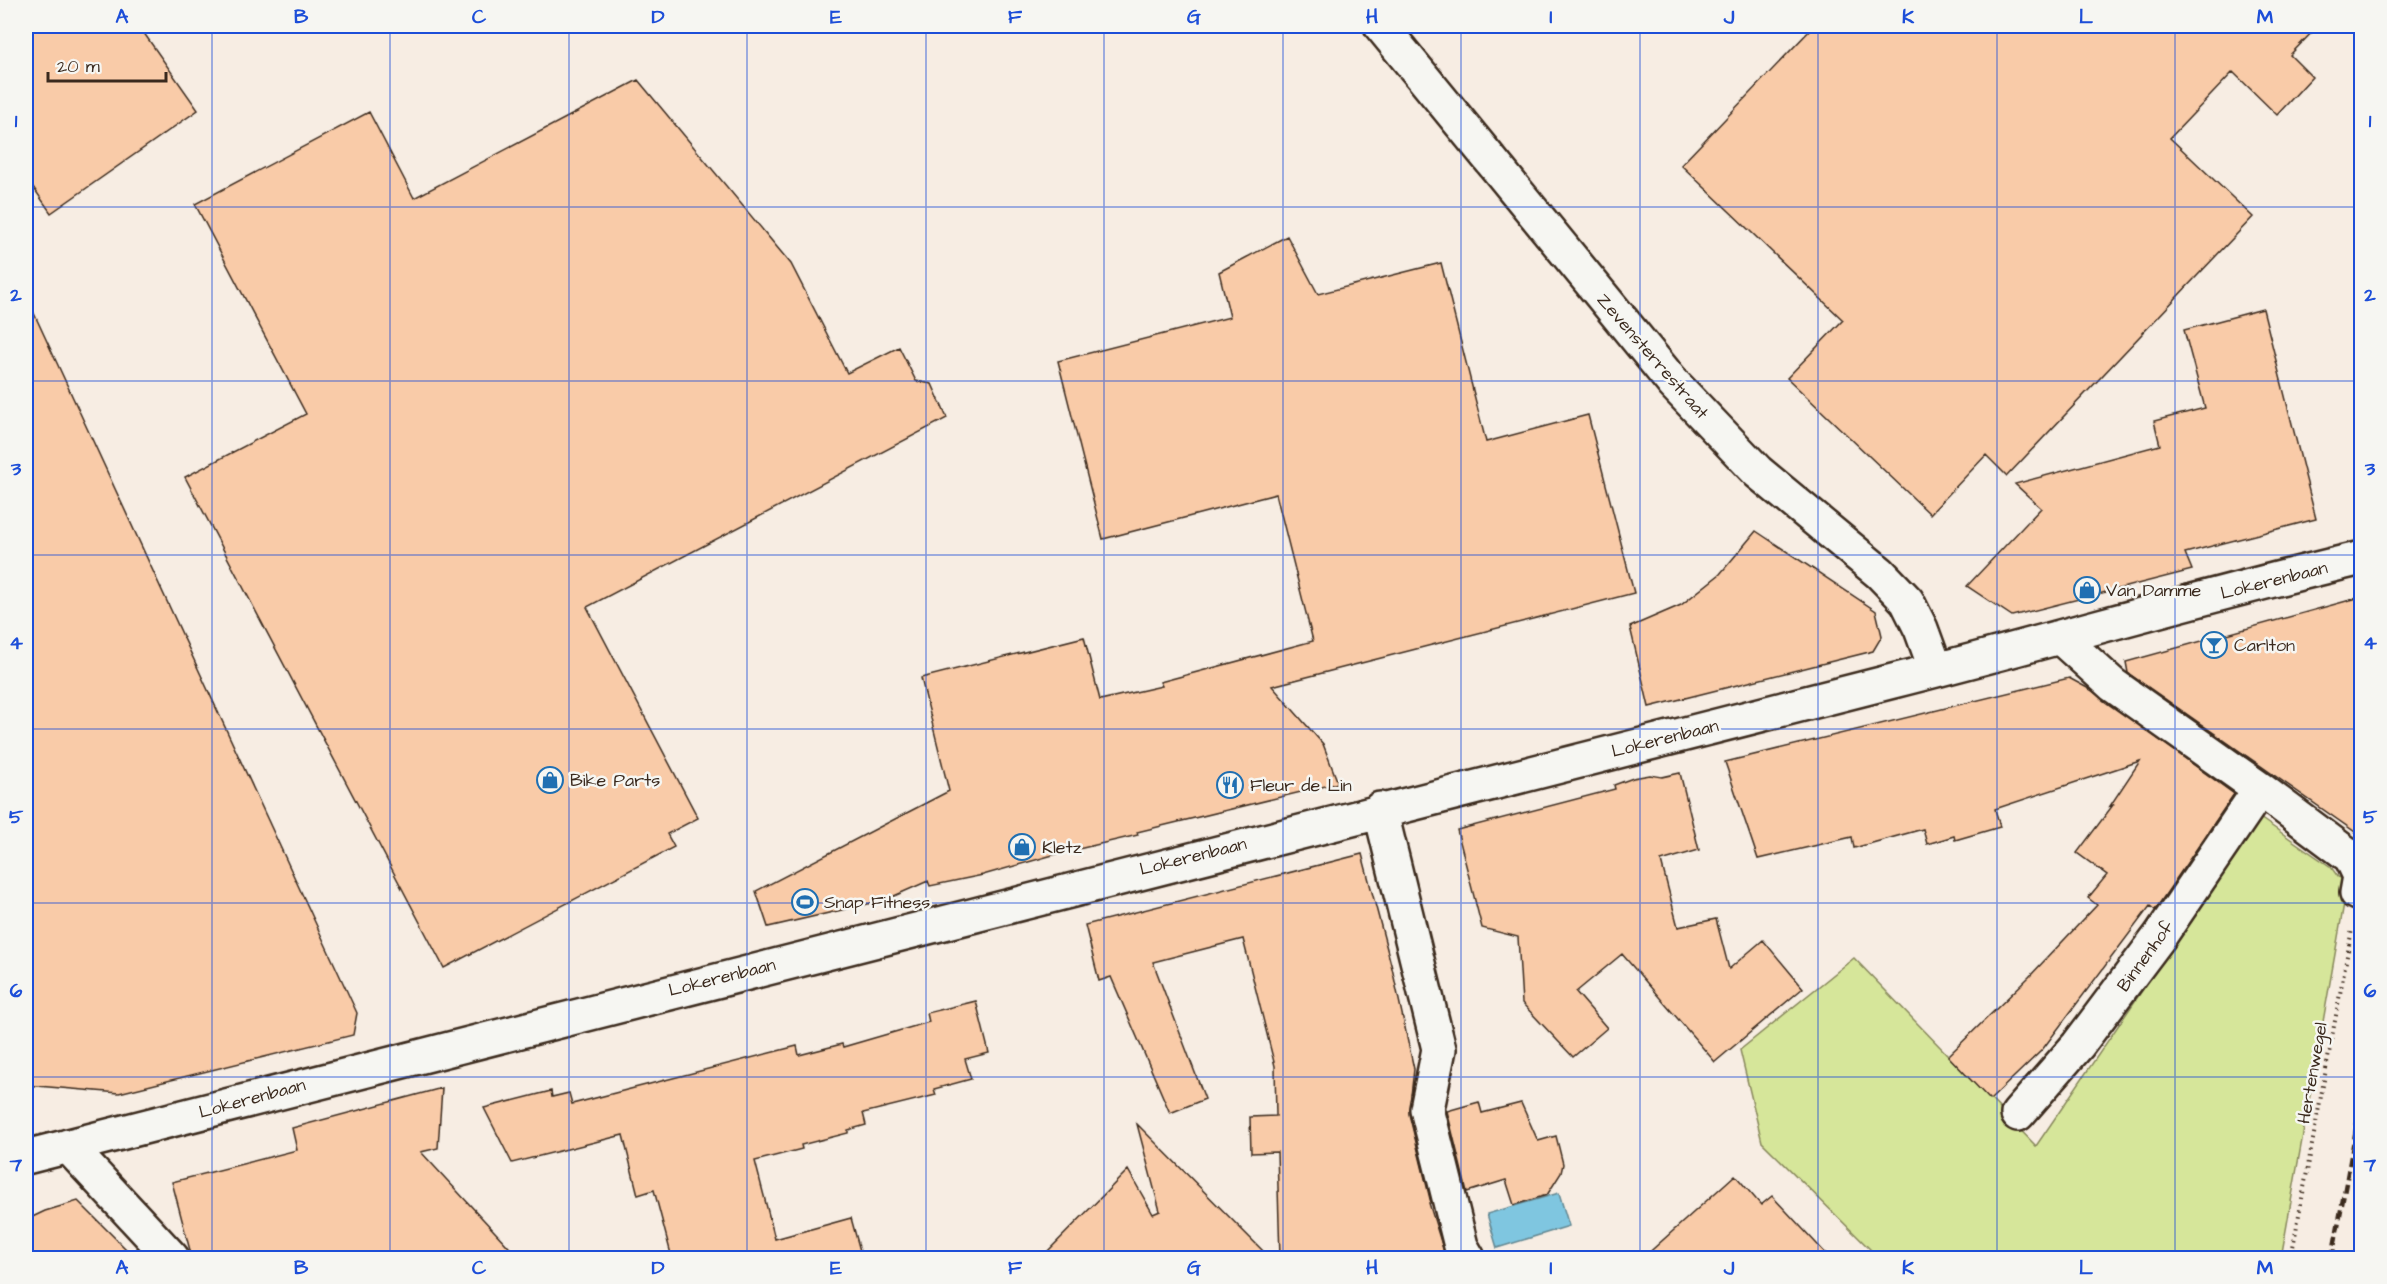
<svg xmlns="http://www.w3.org/2000/svg" width="2387" height="1284" viewBox="0 0 2387 1284" font-family="'Architects Daughter',sans-serif">
  <style>
    .green { fill: #d6e69a; stroke: #88885c; stroke-width: 1.5 }
    .water { fill: #7fc6e0; stroke: #648892; stroke-width: 1.5 }
    .building { fill: #f9cba8; stroke: #3b2a1e; stroke-width: 1.5 }
    .lines { fill: none; stroke-linecap: round; stroke-linejoin: round }
    .minor-casing { stroke: #3b2a1e; stroke-width: 38 }
    .path { stroke: #3b2a1e; stroke-width: 4; stroke-dasharray: 1.5 4.5; stroke-linecap: butt }
    .minor { stroke: #f6f6f2; stroke-width: 33 }
    .rail { stroke: #3b2a1e; stroke-width: 4.5; stroke-dasharray: 9 4.5; stroke-linecap: butt }
    .grid { fill: none; stroke: #1d4ed8; stroke-width: 1.5; stroke-opacity: 0.55 }
    .labels { text-anchor: middle; stroke-width: 5; stroke-linejoin: round; paint-order: stroke }
    .street-label { font-size: 18px; fill: #3b2a1e; stroke: #f6f6f2 }
    .poi-label { font-size: 18px; fill: #3b2a1e; stroke: #f6f6f2; text-anchor: start }
    .neatline { fill: none; stroke: #1d4ed8; stroke-width: 2 }
    .grid-label { font-size: 20px; text-anchor: middle; font-weight: bold; fill: #1d4ed8 }
  </style>
  <rect width="100%" height="100%" fill="#f7ede3"/>
  <filter id="ink" filterUnits="userSpaceOnUse"><feTurbulence type="fractalNoise" baseFrequency=".0167" numOctaves="2"/><feDisplacementMap in="SourceGraphic" scale="12" xChannelSelector="R" yChannelSelector="G"/><feConvolveMatrix kernelMatrix="1 2 1 2 8 2 1 2 1" color-interpolation-filters="sRGB"/></filter>
  <g filter="url(#ink)">
    <path class="green" d="M 2260,818 L 2331,867 L 2338,877 L 2348,881 L 2281,1258 L 1879,1258 L 1762,1142 L 1740,1050 L 1854,958 L 2036,1146 Z"/>
    <path class="water" d="M 1559,1193 L 1569,1226 L 1497,1248 L 1487,1214 Z"/>
    <path class="building" d="M 26,26 L 139,26 L 198,110 L 51,213 L 26,177 Z
      M 1814,26 L 2318,26 L 2290,55 L 2312,77 L 2277,115 L 2233,72 L 2170,138 L 2253,217 L 2007,476 L 1986,455 L 1930,514 L 1787,378 L 1843,320 L 1681,165 Z
      M 638,80 L 791,264 L 847,373 L 899,347 L 916,381 L 932,384 L 947,418 L 587,607 L 698,818 L 667,834 L 674,847 L 444,968 L 185,477 L 306,414 L 195,204 L 369,112 L 414,198 Z
      M 1287,236 L 1318,294 L 1441,263 L 1486,442 L 1588,415 L 1634,593 L 1272,686 L 1323,744 L 1338,783 L 1137,832 L 1138,835 L 1053,855 L 983,875 L 930,886 L 928,881 L 885,900 L 768,927 L 756,891 L 949,791 L 921,678 L 1084,637 L 1100,700 L 1162,686 L 1160,682 L 1313,641 L 1276,494 L 1103,539 L 1058,361 L 1230,317 L 1219,272 Z
      M 26,296 L 357,1013 L 353,1035 L 119,1093 L 26,1085 Z
      M 2263,309 L 2316,519 L 2185,553 L 2192,570 L 2012,616 L 1967,586 L 2041,508 L 2015,484 L 2160,445 L 2154,421 L 2205,408 L 2184,330 Z
      M 1756,531 L 1876,611 L 1882,636 L 1873,651 L 1649,707 L 1630,627 L 1681,605 L 1720,574 Z
      M 2361,597 L 2361,836 L 2128,673 L 2126,662 Z
      M 2069,678 L 2091,690 L 2234,794 L 2155,910 L 2150,906 L 2042,1050 L 1990,1100 L 1948,1056 L 2029,977 L 2097,905 L 2088,898 L 2107,875 L 2077,853 L 2113,805 L 2110,806 L 2140,761 L 1995,809 L 2000,827 L 1955,840 L 1954,836 L 1927,844 L 1923,829 L 1854,848 L 1852,837 L 1758,859 L 1725,762 Z
      M 1680,773 L 1699,850 L 1661,861 L 1678,927 L 1716,919 L 1729,969 L 1763,940 L 1803,988 L 1715,1062 L 1622,954 L 1576,992 L 1607,1028 L 1573,1057 L 1522,1003 L 1518,937 L 1482,928 L 1457,830 L 1615,789 L 1614,785 L 1633,778 L 1650,775 L 1662,777 Z
      M 1362,854 L 1392,968 L 1414,1069 L 1409,1114 L 1431,1203 L 1429,1203 L 1446,1258 L 1280,1258 L 1277,1152 L 1251,1153 L 1250,1117 L 1276,1116 L 1275,1066 L 1243,939 L 1153,962 L 1205,1099 L 1170,1113 L 1111,977 L 1099,981 L 1085,925 Z
      M 976,1001 L 989,1053 L 965,1059 L 971,1079 L 934,1089 L 936,1095 L 863,1113 L 866,1125 L 848,1130 L 848,1133 L 801,1145 L 802,1149 L 755,1161 L 775,1239 L 851,1218 L 862,1258 L 672,1258 L 654,1190 L 638,1195 L 623,1135 L 512,1163 L 484,1108 L 551,1091 L 552,1097 L 569,1093 L 572,1104 L 797,1046 L 799,1055 L 842,1044 L 843,1047 L 929,1022 L 927,1013 Z
      M 442,1088 L 438,1148 L 421,1152 L 519,1258 L 192,1258 L 172,1182 L 297,1150 L 292,1128 Z
      M 1479,1102 L 1482,1113 L 1521,1103 L 1538,1141 L 1556,1136 L 1563,1164 L 1561,1173 L 1547,1195 L 1514,1205 L 1506,1180 L 1467,1192 L 1447,1111 Z
      M 1137,1124 L 1270,1258 L 1041,1258 L 1128,1170 L 1153,1214 L 1160,1211 Z
      M 1735,1175 L 1761,1205 L 1772,1196 L 1830,1258 L 1643,1258 Z
      M 78,1201 L 135,1258 L 26,1258 L 26,1220 L 45,1211 Z"/>
    <g class="lines">
      <defs>
        <path id="minor" d="M 1381,26 L 1674,384 L 1758,472 L 1880,573 L 1907,601 L 1921,629 L 1936,670
          M 2061,638 L 2113,685 L 2260,789 L 2351,857 L 2360,876 L 2357,893
          M 1380,809 L 1439,1049 L 1427,1109 L 1461,1246 L 1468,1258
          M 2018,1114 L 2078,1045 L 2160,936 L 2260,789
          M 68,1146 L 172,1258
          M 26,1157 C 647,996 1269,836 1893,681 C 2049,642 2204,595 2362,558"/>
      </defs>
      <use href="#minor" class="minor-casing"/>
      <path class="path" d="M 2291,1258 L 2352,929"/>
      <use href="#minor" class="minor"/>
      <path class="rail" d="M 2332,1258 L 2362,1097"/>
    </g>
  </g>
  <path class="grid" d="M 212,26 L 212,1258M 390,26 L 390,1258M 569,26 L 569,1258M 747,26 L 747,1258M 926,26 L 926,1258M 1104,26 L 1104,1258M 1283,26 L 1283,1258M 1461,26 L 1461,1258M 1640,26 L 1640,1258M 1818,26 L 1818,1258M 1997,26 L 1997,1258M 2175,26 L 2175,1258M 26,207 L 2362,207M 26,381 L 2362,381M 26,555 L 2362,555M 26,729 L 2362,729M 26,903 L 2362,903M 26,1077 L 2362,1077"/>
  <defs>
    <symbol id="shop-ring" viewBox="-11 -11 22 22"><circle r="9.5" fill="#f6f6f2" stroke="#1f6fb2" stroke-width="1.5"/><path d="M-5-2.5h2.3a2.7 3.5 0 0 1 5.4 0H5L5.5 6h-11ZM-1.5-2.5h3a1.5 2.3 0 0 0-3 0Z" fill="#1f6fb2"/></symbol>
    <symbol id="bar-ring" viewBox="-11 -11 22 22"><circle r="9.5" fill="#f6f6f2" stroke="#1f6fb2" stroke-width="1.5"/><path d="M-6-5H6L.8 .8V4.5H3.5V6h-7V4.5H-.8V.8Z" fill="#1f6fb2"/></symbol>
    <symbol id="restaurant-ring" viewBox="-11 -11 22 22"><circle r="9.5" fill="#f6f6f2" stroke="#1f6fb2" stroke-width="1.5"/><path d="M-5-6h1v4h1v-4h1v4h1v-4h1v5L-1.5 .5V6h-2V.5L-5-1ZM5-6V6H3V1.5H1.5Q1.5-4 5-6Z" fill="#1f6fb2"/></symbol>
    <symbol id="stadium-ring" viewBox="-11 -11 22 22"><circle r="9.5" fill="#f6f6f2" stroke="#1f6fb2" stroke-width="1.5"/><path d="M0-5a6.5 5 0 1 0 0 10a6.5 5 0 1 0 0-10ZM-3.5-1.8h7v3.6h-7Z" fill="#1f6fb2"/></symbol>
  </defs>
  <g fill-rule="evenodd">
    <use href="#shop-ring" x="2072" y="575" width="30" height="30"/>
    <use href="#bar-ring" x="2199" y="630" width="30" height="30"/>
    <use href="#shop-ring" x="535" y="765" width="30" height="30"/>
    <use href="#restaurant-ring" x="1215" y="770" width="30" height="30"/>
    <use href="#shop-ring" x="1007" y="832" width="30" height="30"/>
    <use href="#stadium-ring" x="790" y="887" width="30" height="30"/>
  </g>
  <g class="labels">
    <g class="street-label">
      <text transform="translate(1653 356) rotate(49)" y="6">Zevensterrestraat</text>
      <text transform="translate(2274 580) rotate(-14)" y="6">Lokerenbaan</text>
      <text transform="translate(1665 738) rotate(-14)" y="6">Lokerenbaan</text>
      <text transform="translate(1193 856) rotate(-14)" y="6">Lokerenbaan</text>
      <text transform="translate(2145 956) rotate(-54)" y="6">Binnenhof</text>
      <text transform="translate(722 977) rotate(-14)" y="6">Lokerenbaan</text>
      <text transform="translate(2312 1073) rotate(-80)" y="6">Hertenwegel</text>
      <text transform="translate(252 1098) rotate(-15)" y="6">Lokerenbaan</text>
    </g>
    <g class="poi-label">
      <text x="2106" y="596">Van Damme</text>
      <text x="2234" y="651">Carlton</text>
      <text x="570" y="786">Bike Parts</text>
      <text x="1250" y="791">Fleur de Lin</text>
      <text x="1042" y="853">Kletz</text>
      <text x="824" y="908">Snap Fitness</text>
    </g>
  </g>
  <rect width="2387" height="1284" fill="none" stroke="#f6f6f2" stroke-width="66"/>
  <path d="M48 72v9h118v-9" fill="none" stroke="#3b2a1e" stroke-width="3"/>
  <text x="57" y="72" font-size="18" fill="#3b2a1e" stroke="#f6f6f2" stroke-width="4.5" paint-order="stroke">20 m</text>
  <rect x="33" y="33" width="2321" height="1218" class="neatline"/>
  <g class="grid-label">
    <text x="122" y="23">A</text>
    <text x="301" y="23">B</text>
    <text x="479" y="23">C</text>
    <text x="658" y="23">D</text>
    <text x="836" y="23">E</text>
    <text x="1015" y="23">F</text>
    <text x="1194" y="23">G</text>
    <text x="1372" y="23">H</text>
    <text x="1551" y="23">I</text>
    <text x="1729" y="23">J</text>
    <text x="1908" y="23">K</text>
    <text x="2086" y="23">L</text>
    <text x="2265" y="23">M</text>
    <text x="16" y="127">1</text>
    <text x="2370" y="127">1</text>
    <text x="16" y="301">2</text>
    <text x="2370" y="301">2</text>
    <text x="16" y="475">3</text>
    <text x="2370" y="475">3</text>
    <text x="16" y="649">4</text>
    <text x="2370" y="649">4</text>
    <text x="16" y="823">5</text>
    <text x="2370" y="823">5</text>
    <text x="16" y="997">6</text>
    <text x="2370" y="997">6</text>
    <text x="16" y="1171">7</text>
    <text x="2370" y="1171">7</text>
    <text x="122" y="1274">A</text>
    <text x="301" y="1274">B</text>
    <text x="479" y="1274">C</text>
    <text x="658" y="1274">D</text>
    <text x="836" y="1274">E</text>
    <text x="1015" y="1274">F</text>
    <text x="1194" y="1274">G</text>
    <text x="1372" y="1274">H</text>
    <text x="1551" y="1274">I</text>
    <text x="1729" y="1274">J</text>
    <text x="1908" y="1274">K</text>
    <text x="2086" y="1274">L</text>
    <text x="2265" y="1274">M</text>
  </g>
</svg>
